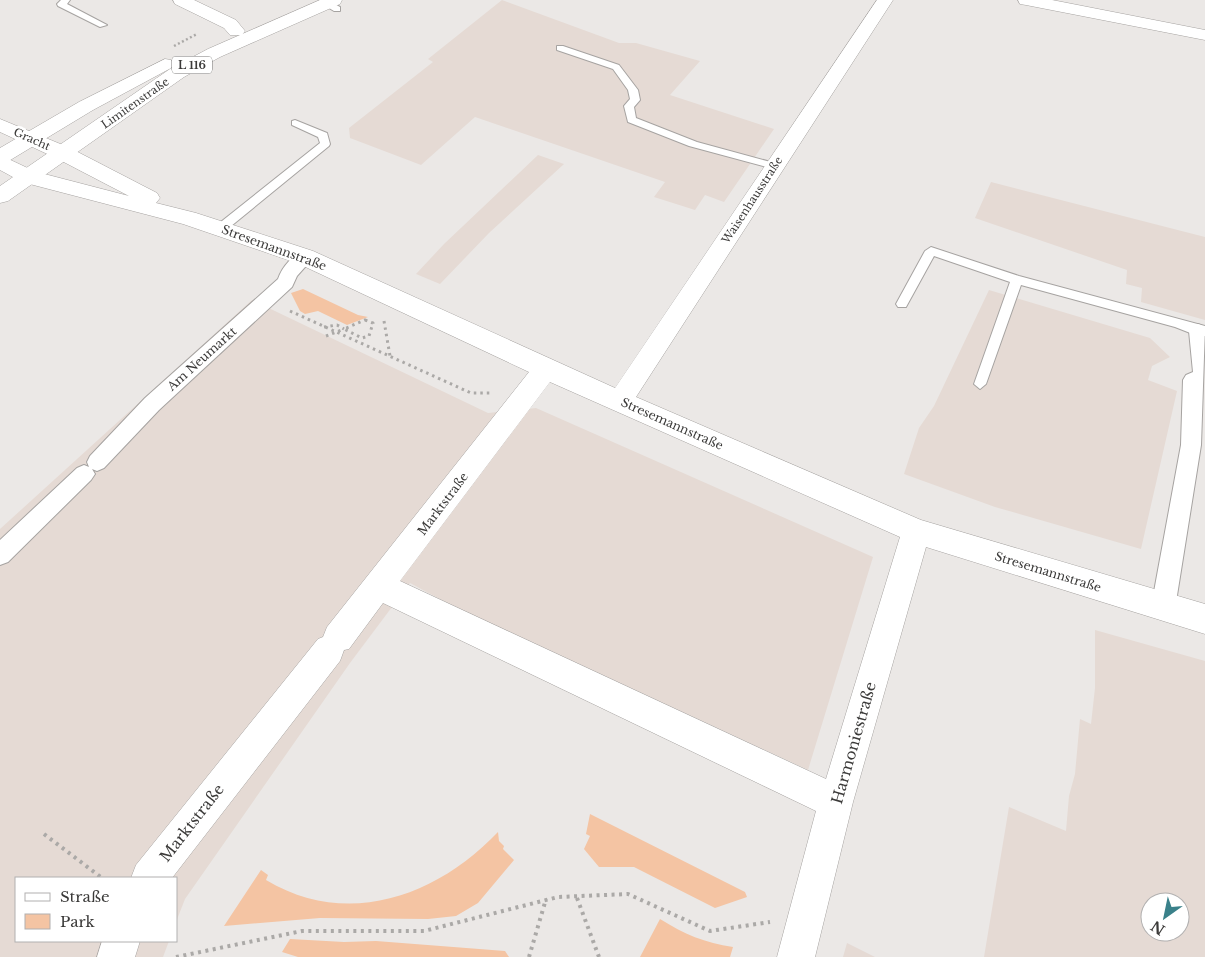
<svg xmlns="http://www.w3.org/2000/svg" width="1205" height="957" viewBox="0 0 1205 957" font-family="'Libre Baskerville',serif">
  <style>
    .built { fill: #e5dad4; fill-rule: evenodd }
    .green { fill: #f4c4a3 }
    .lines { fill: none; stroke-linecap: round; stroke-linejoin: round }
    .service-casing { stroke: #a6a3a1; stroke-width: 2 }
    .pedestrian-casing { stroke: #a6a3a1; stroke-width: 2 }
    .minor-casing { stroke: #a6a3a1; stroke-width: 1 }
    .secondary-casing { stroke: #a6a3a1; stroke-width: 1 }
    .primary-casing { stroke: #a6a3a1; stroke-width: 1 }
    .path-far2 { stroke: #aba9a7; stroke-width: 2.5; stroke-dasharray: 2 2.5; stroke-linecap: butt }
    .path-far1 { stroke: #aba9a7; stroke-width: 3; stroke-dasharray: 2.5 4; stroke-linecap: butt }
    .path { stroke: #aba9a7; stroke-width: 4; stroke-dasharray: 3 4.5; stroke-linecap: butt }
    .service { fill: #fff; fill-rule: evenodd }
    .pedestrian { fill: #fff; fill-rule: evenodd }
    .minor { fill: #fff; fill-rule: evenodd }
    .secondary { fill: #fff; fill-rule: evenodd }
    .primary { fill: #fff; fill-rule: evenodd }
    .labels { text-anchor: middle; stroke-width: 5; stroke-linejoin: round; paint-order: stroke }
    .shield { fill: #fff; stroke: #767574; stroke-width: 1 }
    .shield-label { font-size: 11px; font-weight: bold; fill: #3b3a39 }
    .far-street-label { font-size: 11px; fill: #3b3a39; stroke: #fff }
    .street-label { font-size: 12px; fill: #3b3a39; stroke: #fff }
    .near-street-label { font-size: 15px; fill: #3b3a39; stroke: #fff }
  </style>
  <rect width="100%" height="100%" fill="#ebe8e6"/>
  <path class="built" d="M 502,0 L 619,43 L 636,43 L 700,61 L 670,95 L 774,129 L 724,202 L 705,195 L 695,210 L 654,197 L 665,182 L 475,117 L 421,165 L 350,138 L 349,128 L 433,62 L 428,59 Z
    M 538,155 L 564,164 L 489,233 L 440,284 L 416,274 L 444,244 Z
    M 991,182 L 1205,237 L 1205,320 L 1141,302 L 1142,288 L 1126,284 L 1127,270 L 975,218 Z
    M 989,290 L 1150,338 L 1170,357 L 1152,366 L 1148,380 L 1177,391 L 1141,549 L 995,507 L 904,474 L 919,428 L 934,406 Z
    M 252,300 L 488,413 L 536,408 L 873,557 L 808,770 L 447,603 L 410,583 L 350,663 L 185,899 L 176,922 L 176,878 L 16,878 L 16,941 L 169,941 L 163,957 L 0,957 L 0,529 Z
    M 1095,630 L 1205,661 L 1205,957 L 984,957 L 1009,807 L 1066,831 L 1069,796 L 1075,774 L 1080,719 L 1091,724 L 1095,688 ZM 1150,902 L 1180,902 L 1180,932 L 1150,932 Z
    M 847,943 L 875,957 L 843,957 Z"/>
  <path class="green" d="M 303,289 L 358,315 L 368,317 L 347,325 L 318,311 L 305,314 L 300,311 L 291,293 Z
    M 590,814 L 745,892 L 747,897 L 715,908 L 634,867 L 599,867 L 584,849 L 590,836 L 586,834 Z
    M 498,832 L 499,841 L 504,846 L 503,849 L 514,860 L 478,903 L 456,916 L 428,919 L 320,918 L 224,926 L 261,870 L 268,875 L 266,880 C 348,929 437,896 498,832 Z
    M 660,919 C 684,934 705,943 733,947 L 730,957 L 640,957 Z
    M 290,939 L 344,942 L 376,941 L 505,951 L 509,957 L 298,957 L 282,952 Z"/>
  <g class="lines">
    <defs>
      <path id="service" d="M 61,0 L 70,0 L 67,4 L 107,25 L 100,27 L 58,6 L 57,4 Z
        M 327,0 L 340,7 L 340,11 L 334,11 L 324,5 L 324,1 Z
        M 557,46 L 563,46 L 619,65 L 638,90 L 640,100 L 634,107 L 636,118 L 697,142 L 778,164 L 779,166 L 774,169 L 689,146 L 628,122 L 624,106 L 630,99 L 628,90 L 613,69 L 557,50 Z
        M 295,120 L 327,133 L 330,144 L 329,146 L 225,231 L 217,231 L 217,225 L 320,143 L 318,137 L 292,125 L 292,121 Z
        M 931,247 L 1019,276 L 1205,326 L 1205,336 L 1198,336 L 1175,327 L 1021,285 L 986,384 L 980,389 L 974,384 L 1010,282 L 934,256 L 906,307 L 898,307 L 896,304 L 925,251 Z"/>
      <path id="pedestrian" d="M 305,251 L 311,253 L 314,257 L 297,276 L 292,287 L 159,410 L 104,468 L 97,471 L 92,469 L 95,474 L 91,480 L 8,562 L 0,565 L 0,540 L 77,468 L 84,465 L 89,467 L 87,462 L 90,456 L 145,398 L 278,279 C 282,267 293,254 305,251 Z
        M 1198,324 L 1205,327 L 1201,445 L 1175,608 L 1171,616 L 1163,619 L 1155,616 L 1151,608 L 1181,445 L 1183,380 L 1186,375 L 1193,372 L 1189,331 L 1191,326 Z"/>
      <path id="minor" d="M 173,0 L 194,0 L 236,20 L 245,31 L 242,35 L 230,35 L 224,28 L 175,4 Z
        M 877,0 L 893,0 L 636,397 L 921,520 L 1205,604 L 1205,634 L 926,547 L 853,802 L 815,957 L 777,957 L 816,811 L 383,603 L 349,649 L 344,650 L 340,661 L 172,878 L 131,878 L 136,865 L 318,639 L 323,637 L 327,627 L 529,372 L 297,263 L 183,224 L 22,182 L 19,177 L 22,172 L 29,170 L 129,196 L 56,158 L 53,153 L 56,148 L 63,147 L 70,148 L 157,193 L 160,198 L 156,203 L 196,213 L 313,251 L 615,388 ZM 550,382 L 900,537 L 826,779 L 400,581 Z
        M 1018,0 L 1052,0 L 1205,30 L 1205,40 L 1026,5 L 1020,4 Z
        M 102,941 L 140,941 L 135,957 L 97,957 Z"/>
      <path id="secondary" d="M 0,119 L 70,148 L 73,153 L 70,158 L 63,159 L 56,158 L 0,132 Z
        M 0,155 L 36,172 L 39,177 L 36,182 L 29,184 L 22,182 L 0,170 Z"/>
      <path id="primary" d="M 320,0 L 342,0 L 340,4 L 220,57 L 184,77 L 8,201 L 0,203 L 0,186 L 170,69 L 208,49 Z
        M 165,59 L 171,60 L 174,64 L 171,68 L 93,110 L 7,162 L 0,163 L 0,148 L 79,102 Z"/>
    </defs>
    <use href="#service" class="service-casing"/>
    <use href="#pedestrian" class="pedestrian-casing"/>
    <use href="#minor" class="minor-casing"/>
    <use href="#secondary" class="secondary-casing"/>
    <use href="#primary" class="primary-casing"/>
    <path class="path-far2" d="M 174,46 L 197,34"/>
    <path class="path-far1" d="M 290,311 L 471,393 L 491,393
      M 365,320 L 373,323 L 369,336 L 362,338 L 344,329 Z
      M 384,321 L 390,356
      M 324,327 L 337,325 L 344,329
      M 326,336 L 344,329"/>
    <path class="path" d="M 44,834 L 102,878
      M 577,898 L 599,957
      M 176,957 L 302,931 L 424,931 L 558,897 L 628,894 L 710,931 L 770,922
      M 529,957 L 546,899"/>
    <use href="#service" class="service"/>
    <use href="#pedestrian" class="pedestrian"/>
    <use href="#minor" class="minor"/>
    <use href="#secondary" class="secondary"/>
    <use href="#primary" class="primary"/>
  </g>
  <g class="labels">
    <rect class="shield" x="172" y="56.5" width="40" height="17" rx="4"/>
    <g class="shield-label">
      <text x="192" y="69">L 116</text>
    </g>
    <g class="far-street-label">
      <text transform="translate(135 103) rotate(-35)" y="4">Limitenstraße</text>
      <text transform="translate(32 139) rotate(24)" y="4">Gracht</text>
      <text transform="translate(752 200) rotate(-57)" y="4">Waisenhausstraße</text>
    </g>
    <g class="street-label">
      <text transform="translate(274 248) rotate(20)" y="4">Stresemannstraße</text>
      <text transform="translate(202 359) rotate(-42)" y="4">Am Neumarkt</text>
      <text transform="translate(672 424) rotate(24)" y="4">Stresemannstraße</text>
      <text transform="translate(443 504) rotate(-53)" y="4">Marktstraße</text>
      <text transform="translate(1048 572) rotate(17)" y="4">Stresemannstraße</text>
    </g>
    <g class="near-street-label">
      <text transform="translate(854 743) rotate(-74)" y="5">Harmoniestraße</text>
      <text transform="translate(192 823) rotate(-52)" y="5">Marktstraße</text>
    </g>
  </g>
  <rect x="15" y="877" width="162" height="65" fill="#ffffff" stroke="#b1b0b0"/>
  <rect x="25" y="893" width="25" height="8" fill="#ffffff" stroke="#b1b0b0"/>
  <text x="60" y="902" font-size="15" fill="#3b3a39">Straße</text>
  <rect x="25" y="914" width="25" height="15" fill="#f4c4a3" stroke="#b1b0b0"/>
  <text x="60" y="927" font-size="15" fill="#3b3a39">Park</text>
  <g transform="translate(1165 917) rotate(213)"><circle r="24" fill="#ffffff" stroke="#b1b0b0"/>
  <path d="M0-4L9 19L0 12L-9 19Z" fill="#3a818a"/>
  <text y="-8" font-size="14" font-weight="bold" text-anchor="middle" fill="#3b3a39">N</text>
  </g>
</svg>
